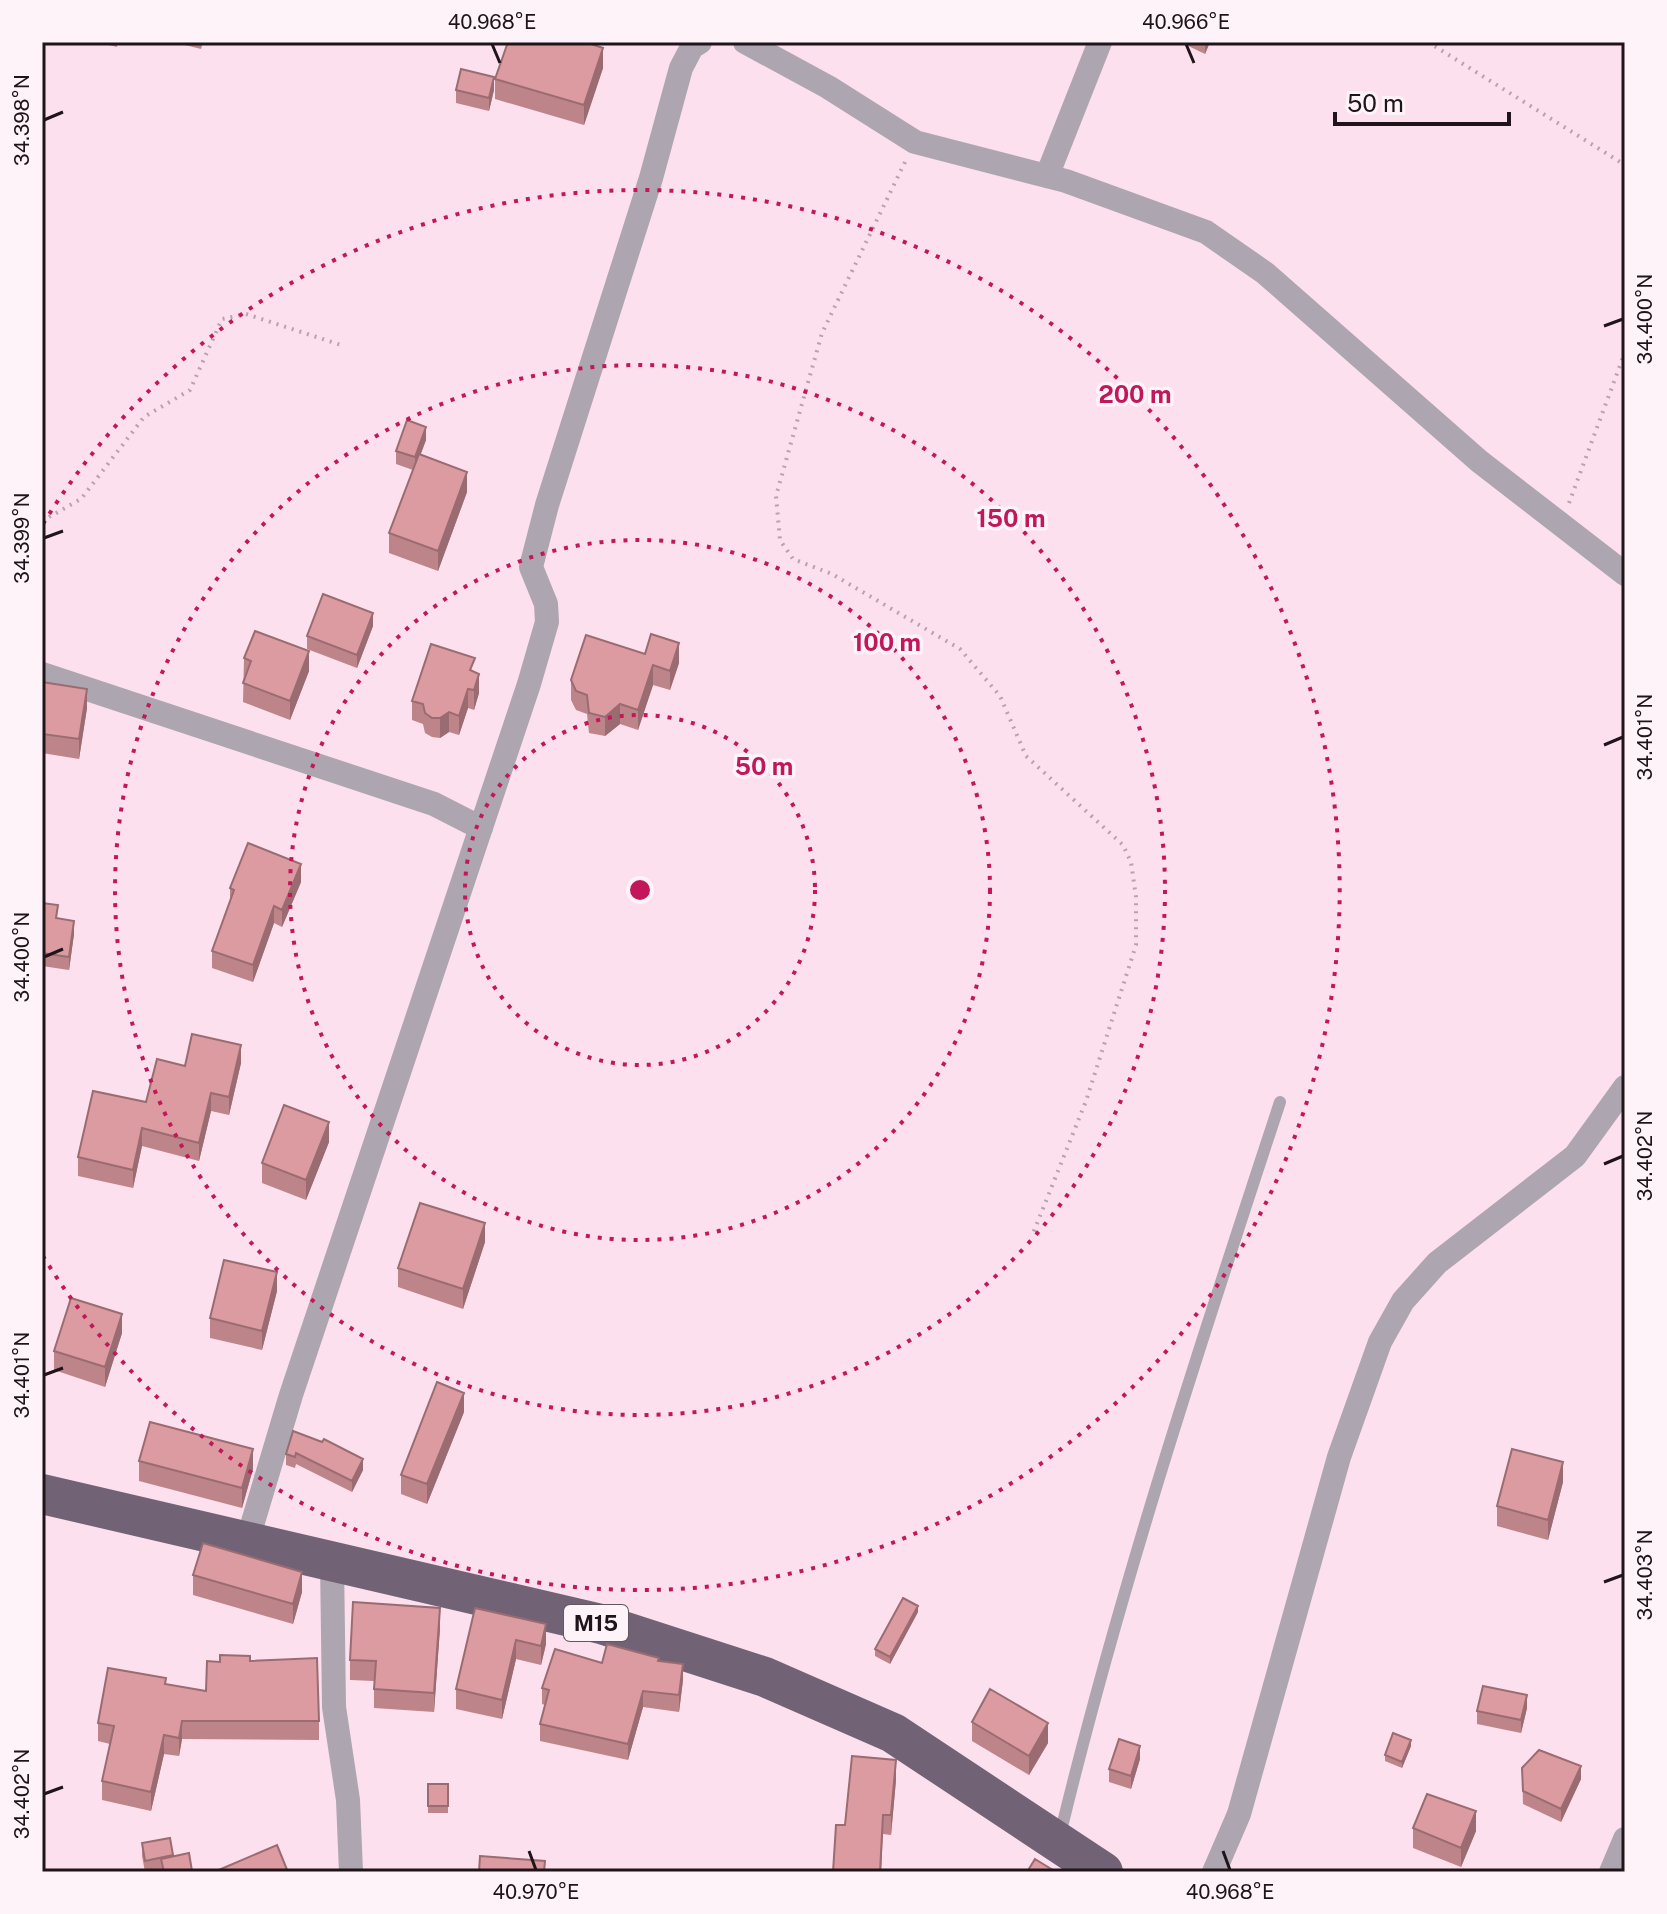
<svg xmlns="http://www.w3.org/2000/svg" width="1667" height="1914" viewBox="0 0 1667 1914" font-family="'Public Sans',sans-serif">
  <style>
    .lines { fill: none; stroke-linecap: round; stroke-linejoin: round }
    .path { stroke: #b9a2ae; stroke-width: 4; stroke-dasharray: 2 6; stroke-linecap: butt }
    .service { stroke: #ada5af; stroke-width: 12 }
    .minor { stroke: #ada5af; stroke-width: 24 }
    .trunk { stroke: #716375; stroke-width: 40 }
    .wall { fill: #bd858a }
    .shaded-wall { fill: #9a6c71 }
    .building { fill: #dc9ba1; stroke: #9a6c71; stroke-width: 2 }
    .ticks { fill: none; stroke: #1e1419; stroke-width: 3 }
    .ring { fill: none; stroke: #c2185b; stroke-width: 4; stroke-dasharray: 4 8 }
    .labels { text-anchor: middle; stroke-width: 7; stroke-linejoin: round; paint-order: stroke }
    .shield { fill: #fef3f8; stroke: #61575c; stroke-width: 2 }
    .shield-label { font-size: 22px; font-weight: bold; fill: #1e1419 }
    .centre { fill: #c2185b; stroke: #fef3f8; stroke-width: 4 }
    .ring-label { font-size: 24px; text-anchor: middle; font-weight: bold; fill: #c2185b; stroke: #fef3f8; stroke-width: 7; stroke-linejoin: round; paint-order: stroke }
    .neatline { fill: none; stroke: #1e1419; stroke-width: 3 }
    .ticks-label { font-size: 20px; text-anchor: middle; fill: #1e1419 }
  </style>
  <rect width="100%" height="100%" fill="#fce0ee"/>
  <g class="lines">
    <path class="path" d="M 1428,42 L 1625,165
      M 905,162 L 822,333 L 776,496 L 780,540 L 793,559 L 832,574 L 960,649 L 1000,696 L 1026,756 L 1123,845 L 1131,862 L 1136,897 L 1136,945 L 1086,1101 L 1032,1236
      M 1569,503 L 1625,352
      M 42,521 L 81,499 L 144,417 L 190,390 L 222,319 L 246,314 L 341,345"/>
    <path class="service" d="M 1060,1835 C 1120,1587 1200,1345 1280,1102"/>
    <path class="minor" d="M 745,42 L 828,87 L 915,142 L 1066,181 L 1206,232 L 1265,273 L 1479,461 L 1625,574
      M 1047,176 L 1100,42
      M 42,674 L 434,804 L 481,828
      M 247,1542 L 291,1395 L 529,684 L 547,622 L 546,604 L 531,567 L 547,505 L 651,178 L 681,68 L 692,47 L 700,42
      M 332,1561 L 334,1707 L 348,1800 L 351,1872
      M 1214,1872 L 1239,1814 L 1339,1457 L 1380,1342 L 1403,1301 L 1437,1263 L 1575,1156 L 1625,1087
      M 1611,1872 L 1625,1839"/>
    <path class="trunk" d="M 42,1494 L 601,1624 L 765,1677 L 893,1733 L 1103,1872"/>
  </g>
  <path class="wall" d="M 96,42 L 118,42 L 117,47 Z
    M 173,42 L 203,42 L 201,49 Z
    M 1180,42 L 1210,42 L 1205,54 Z
    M 603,68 L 584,125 L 495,99 L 495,79 Z
    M 456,90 L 494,90 L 489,111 L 456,103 Z
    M 426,440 L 420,455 L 467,492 L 438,571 L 389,553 L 389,533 L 413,470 L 396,464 L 396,451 Z
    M 373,626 L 357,668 L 307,649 L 307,636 Z
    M 645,654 L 679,663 L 670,690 L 653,685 L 638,730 L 620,724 L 605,736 L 589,733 L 587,714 L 576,710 L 571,700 L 571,680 Z
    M 244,658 L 309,671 L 290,720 L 243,702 Z
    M 475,672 L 479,693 L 474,710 L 468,708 L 459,735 L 449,732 L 440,738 L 432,737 L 425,733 L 423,724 L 412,720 L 412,701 Z
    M 42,682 L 87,708 L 79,759 L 42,753 Z
    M 301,882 L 282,927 L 274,923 L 253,982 L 212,968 L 212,951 L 230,901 L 230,888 Z
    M 42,903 L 74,934 L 69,970 L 42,966 Z
    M 241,1063 L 229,1115 L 211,1111 L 199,1161 L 142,1146 L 133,1188 L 78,1176 L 78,1157 L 146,1102 L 185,1066 Z
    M 329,1142 L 306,1200 L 262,1183 L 262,1163 Z
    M 485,1242 L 463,1309 L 398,1287 L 398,1268 Z
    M 277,1291 L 262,1350 L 210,1338 L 210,1318 Z
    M 122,1333 L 105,1387 L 54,1370 L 54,1351 Z
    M 464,1412 L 427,1504 L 401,1494 L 401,1475 Z
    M 293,1431 L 363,1470 L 352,1492 L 296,1464 L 295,1468 L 286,1465 L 286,1454 Z
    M 139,1461 L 253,1469 L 242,1508 L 139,1481 Z
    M 1563,1482 L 1548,1540 L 1497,1526 L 1497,1506 Z
    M 193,1575 L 302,1592 L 293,1624 L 193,1595 Z
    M 475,1608 L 546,1644 L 541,1665 L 516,1659 L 502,1719 L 456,1709 L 456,1689 Z
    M 918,1612 L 890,1664 L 875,1656 L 875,1649 Z
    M 440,1628 L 434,1712 L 374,1708 L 374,1681 L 350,1680 L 350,1660 Z
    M 250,1661 L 319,1721 L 319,1740 L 182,1739 L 179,1756 L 164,1754 L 151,1811 L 102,1800 L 102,1781 L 110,1744 L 98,1741 L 98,1723 L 166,1684 L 206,1691 Z
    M 659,1661 L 683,1680 L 679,1712 L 643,1707 L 628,1760 L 540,1741 L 540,1724 L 545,1705 L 542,1704 L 542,1688 L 602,1663 Z
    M 1527,1708 L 1521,1733 L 1477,1724 L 1477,1711 Z
    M 972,1722 L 1048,1743 L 1029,1775 L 972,1741 Z
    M 1411,1746 L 1402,1768 L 1385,1761 L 1385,1755 Z
    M 1140,1759 L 1131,1789 L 1109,1782 L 1109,1769 Z
    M 1522,1768 L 1581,1779 L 1561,1822 L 1523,1804 Z
    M 896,1780 L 891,1835 L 883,1834 L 881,1872 L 833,1872 L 845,1825 Z
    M 428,1784 L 448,1784 L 448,1813 L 428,1813 Z
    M 1413,1828 L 1476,1831 L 1461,1867 L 1413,1848 Z
    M 142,1843 L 173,1856 L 192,1872 L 161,1872 L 161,1871 L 145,1872 L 142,1856 Z"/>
  <path class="shaded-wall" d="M 1205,42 L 1210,42 L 1205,54 Z
    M 603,48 L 603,68 L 584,125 L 584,105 Z
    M 494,77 L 494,90 L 489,111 L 489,98 Z
    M 426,427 L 426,440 L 415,470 L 415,457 Z
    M 467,472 L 467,492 L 438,571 L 438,551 Z
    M 373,613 L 373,626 L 357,668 L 357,655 Z
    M 679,643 L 679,663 L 670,690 L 670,671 Z
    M 309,651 L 309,671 L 290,720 L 290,701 Z
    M 653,665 L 653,685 L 638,730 L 638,710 Z
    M 479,674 L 479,693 L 474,710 L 474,690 Z
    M 87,689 L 87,708 L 79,759 L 79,739 Z
    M 468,689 L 468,708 L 459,735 L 459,716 Z
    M 620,704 L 620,724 L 605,736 L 605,717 Z
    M 449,712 L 449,732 L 440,738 L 440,718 Z
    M 301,864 L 301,882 L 282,927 L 282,910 Z
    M 274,906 L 274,923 L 253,982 L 253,965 Z
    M 74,921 L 74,934 L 69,970 L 69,957 Z
    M 241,1045 L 241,1063 L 229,1115 L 229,1097 Z
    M 211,1093 L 211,1111 L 199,1161 L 199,1143 Z
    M 329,1122 L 329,1142 L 306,1200 L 306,1180 Z
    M 142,1128 L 142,1146 L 133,1188 L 133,1170 Z
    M 485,1223 L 485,1242 L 463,1309 L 463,1289 Z
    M 277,1272 L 277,1291 L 262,1350 L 262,1331 Z
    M 122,1314 L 122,1333 L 105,1387 L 105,1367 Z
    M 464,1393 L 464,1412 L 427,1504 L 427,1484 Z
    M 253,1449 L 253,1469 L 242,1508 L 242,1488 Z
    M 363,1459 L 363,1470 L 352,1492 L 352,1481 Z
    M 1563,1462 L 1563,1482 L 1548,1540 L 1548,1520 Z
    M 302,1572 L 302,1592 L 293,1624 L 293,1604 Z
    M 918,1606 L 918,1612 L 890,1664 L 890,1657 Z
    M 440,1608 L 440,1628 L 434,1712 L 434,1693 Z
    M 546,1624 L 546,1644 L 541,1665 L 541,1646 Z
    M 516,1640 L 516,1659 L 502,1719 L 502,1700 Z
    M 683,1664 L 683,1680 L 679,1712 L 679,1695 Z
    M 643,1691 L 643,1707 L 628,1760 L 628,1744 Z
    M 1527,1695 L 1527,1708 L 1521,1733 L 1521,1720 Z
    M 182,1721 L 182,1739 L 179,1756 L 179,1738 Z
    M 1048,1723 L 1048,1743 L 1029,1775 L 1029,1756 Z
    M 164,1735 L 164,1754 L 151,1811 L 151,1792 Z
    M 1411,1740 L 1411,1746 L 1402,1768 L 1402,1762 Z
    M 1140,1746 L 1140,1759 L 1131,1789 L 1131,1776 Z
    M 896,1760 L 896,1780 L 891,1835 L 891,1815 Z
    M 1581,1766 L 1581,1779 L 1561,1822 L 1561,1809 Z
    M 1476,1811 L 1476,1831 L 1461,1867 L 1461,1848 Z
    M 883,1815 L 881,1872 L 880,1872 Z"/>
  <path class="building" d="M 508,42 L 585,42 L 603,48 L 584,105 L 495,79 Z
    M 461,69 L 494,77 L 489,98 L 456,90 Z
    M 407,420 L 426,427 L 415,457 L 396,451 Z
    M 419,454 L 467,472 L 438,551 L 389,533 Z
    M 323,594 L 373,613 L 357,655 L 307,636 Z
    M 255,631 L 309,651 L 290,701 L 243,683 L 251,661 L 244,658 Z
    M 651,634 L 679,643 L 670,671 L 653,665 L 638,710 L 620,704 L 605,717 L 589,713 L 587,695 L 576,691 L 571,680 L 586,635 L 645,654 Z
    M 431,644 L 475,658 L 470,670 L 479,674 L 474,690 L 468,689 L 459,716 L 449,712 L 440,718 L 432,718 L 425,713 L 423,704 L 412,701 Z
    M 42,682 L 87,689 L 79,739 L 42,734 Z
    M 248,843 L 301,864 L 282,910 L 274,906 L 253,965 L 212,951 L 234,890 L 230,888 Z
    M 42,903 L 58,905 L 56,918 L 74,921 L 69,957 L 42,953 Z
    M 192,1034 L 241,1045 L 229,1097 L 211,1093 L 199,1143 L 142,1128 L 133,1170 L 78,1157 L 93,1091 L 146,1102 L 157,1059 L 185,1066 Z
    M 284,1105 L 329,1122 L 306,1180 L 262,1163 Z
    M 420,1203 L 485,1223 L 463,1289 L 398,1268 Z
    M 224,1260 L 277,1272 L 262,1331 L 210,1318 Z
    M 71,1298 L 122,1314 L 105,1367 L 54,1351 Z
    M 437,1382 L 464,1393 L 427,1484 L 401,1475 Z
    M 150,1422 L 253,1449 L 242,1488 L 139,1461 Z
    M 293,1431 L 322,1442 L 324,1439 L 363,1459 L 352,1481 L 296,1453 L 295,1457 L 286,1454 Z
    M 1512,1449 L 1563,1462 L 1548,1520 L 1497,1506 Z
    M 203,1543 L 302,1572 L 293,1604 L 193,1575 Z
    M 903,1598 L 918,1606 L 890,1657 L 875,1649 Z
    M 353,1602 L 440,1608 L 434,1693 L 374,1689 L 376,1661 L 350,1660 Z
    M 475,1608 L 546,1624 L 541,1646 L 516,1640 L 502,1700 L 456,1689 Z
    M 607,1644 L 659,1658 L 658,1661 L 683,1664 L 679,1695 L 643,1691 L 628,1744 L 540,1724 L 549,1690 L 542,1688 L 555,1649 L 602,1663 Z
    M 220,1655 L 250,1656 L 250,1661 L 317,1658 L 319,1721 L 182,1721 L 179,1738 L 164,1735 L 151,1792 L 102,1781 L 114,1726 L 98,1723 L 108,1668 L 166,1678 L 165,1684 L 206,1691 L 207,1661 L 220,1662 Z
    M 1483,1686 L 1527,1695 L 1521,1720 L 1477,1711 Z
    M 990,1689 L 1048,1723 L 1029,1756 L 972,1722 Z
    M 1393,1733 L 1411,1740 L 1402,1762 L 1385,1755 Z
    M 1119,1739 L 1140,1746 L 1131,1776 L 1109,1769 Z
    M 1539,1750 L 1581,1766 L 1561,1809 L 1523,1791 L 1522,1768 Z
    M 852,1756 L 896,1760 L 891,1815 L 883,1815 L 880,1872 L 833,1872 L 836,1825 L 845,1825 Z
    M 428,1784 L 448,1784 L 448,1806 L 428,1806 Z
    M 1427,1794 L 1476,1811 L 1461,1848 L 1413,1828 Z
    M 170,1838 L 173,1855 L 145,1861 L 142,1843 Z
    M 277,1845 L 288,1872 L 214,1872 Z
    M 189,1853 L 192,1871 L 164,1872 L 161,1859 Z
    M 480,1856 L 545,1861 L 544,1872 L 479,1872 Z
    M 1035,1859 L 1056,1872 L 1027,1872 Z"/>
  <path class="ticks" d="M 492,44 L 500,63M 1186,44 L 1194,63M 44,120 L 63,112M 1604,326 L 1623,319M 44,538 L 63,531M 1604,745 L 1623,737M 44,957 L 63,949M 1604,1164 L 1623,1156M 44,1375 L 63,1368M 1604,1582 L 1623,1575M 44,1794 L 63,1787M 529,1851 L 536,1870M 1223,1851 L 1230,1870"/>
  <g class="ring">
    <circle cx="640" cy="890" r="175"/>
    <circle cx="640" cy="890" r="350"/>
    <circle cx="640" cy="890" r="525"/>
    <path d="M43 524A700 700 0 1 1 43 1256"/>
  </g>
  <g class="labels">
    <rect class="shield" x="564" y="1605" width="64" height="36" rx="6"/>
    <g class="shield-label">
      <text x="596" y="1631">M15</text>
    </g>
  </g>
  <circle cx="640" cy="890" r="12" class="centre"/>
  <g class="ring-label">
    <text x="1135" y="403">200 m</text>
    <text x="1011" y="527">150 m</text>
    <text x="887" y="651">100 m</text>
    <text x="764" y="775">50 m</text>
  </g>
  <rect width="1667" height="1914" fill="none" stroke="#fef3f8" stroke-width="88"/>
  <path d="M1335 112v12h174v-12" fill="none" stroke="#1e1419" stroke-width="4"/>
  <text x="1347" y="112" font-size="24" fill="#1e1419" stroke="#fef3f8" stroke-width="6" paint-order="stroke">50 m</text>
  <rect x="44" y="44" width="1579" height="1826" class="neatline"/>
  <g class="ticks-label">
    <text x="492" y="29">40.968°E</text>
    <text x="1186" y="29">40.966°E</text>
    <text transform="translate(22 120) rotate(-90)" y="7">34.398°N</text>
    <text transform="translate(1645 319) rotate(-90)" y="7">34.400°N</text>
    <text transform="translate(22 538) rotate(-90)" y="7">34.399°N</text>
    <text transform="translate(1645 737) rotate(-90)" y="7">34.401°N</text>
    <text transform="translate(22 957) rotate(-90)" y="7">34.400°N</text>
    <text transform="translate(1645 1156) rotate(-90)" y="7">34.402°N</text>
    <text transform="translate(22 1375) rotate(-90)" y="7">34.401°N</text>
    <text transform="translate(1645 1575) rotate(-90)" y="7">34.403°N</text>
    <text transform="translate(22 1794) rotate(-90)" y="7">34.402°N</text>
    <text x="536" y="1899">40.970°E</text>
    <text x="1230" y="1899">40.968°E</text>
  </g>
</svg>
